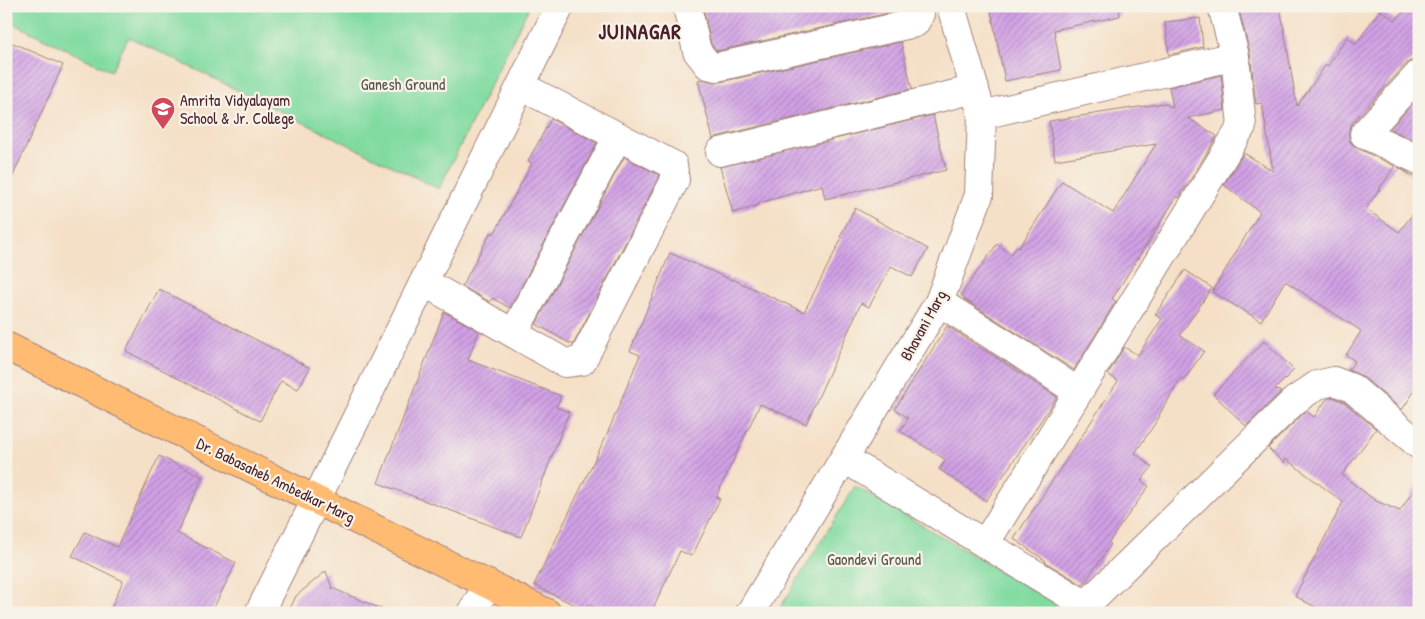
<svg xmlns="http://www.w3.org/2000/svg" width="1425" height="619" viewBox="0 0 1425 619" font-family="'Patrick Hand',sans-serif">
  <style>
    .park { fill: #81dba1; stroke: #667d66 }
    .building { fill: url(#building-hatch) }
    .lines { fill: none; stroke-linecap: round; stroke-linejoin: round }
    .minor-casing { stroke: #a08079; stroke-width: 30 }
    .major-casing { stroke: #a08079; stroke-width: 30 }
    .minor { stroke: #fff; stroke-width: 28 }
    .major { stroke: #ffbb71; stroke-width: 28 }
    .labels { text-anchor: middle; stroke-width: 4.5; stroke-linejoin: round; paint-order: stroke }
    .park-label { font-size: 16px; fill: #5a574e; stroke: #f7f3e8 }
    .poi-label { font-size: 16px; fill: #4a1f2b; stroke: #f7f3e8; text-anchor: start }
    .street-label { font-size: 16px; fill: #4a1f2b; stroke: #f7f3e8 }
    .district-label { font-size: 21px; font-weight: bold; letter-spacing: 1px; fill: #4a1f2b; stroke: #f7f3e8 }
  </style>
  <defs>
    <pattern id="building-hatch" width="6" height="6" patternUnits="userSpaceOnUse" patternTransform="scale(1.25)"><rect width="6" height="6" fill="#d1a1e6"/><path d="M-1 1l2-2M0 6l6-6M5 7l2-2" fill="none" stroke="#ac83bb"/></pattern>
  </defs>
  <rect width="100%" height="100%" fill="#f7f3e8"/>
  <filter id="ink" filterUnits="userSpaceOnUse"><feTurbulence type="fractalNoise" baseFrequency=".02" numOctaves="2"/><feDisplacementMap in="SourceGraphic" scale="10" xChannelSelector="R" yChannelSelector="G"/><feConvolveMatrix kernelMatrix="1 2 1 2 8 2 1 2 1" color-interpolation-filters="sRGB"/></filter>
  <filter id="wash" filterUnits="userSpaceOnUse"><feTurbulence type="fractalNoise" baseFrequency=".0096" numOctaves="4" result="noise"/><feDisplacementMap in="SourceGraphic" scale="20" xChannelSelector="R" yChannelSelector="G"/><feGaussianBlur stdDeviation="1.12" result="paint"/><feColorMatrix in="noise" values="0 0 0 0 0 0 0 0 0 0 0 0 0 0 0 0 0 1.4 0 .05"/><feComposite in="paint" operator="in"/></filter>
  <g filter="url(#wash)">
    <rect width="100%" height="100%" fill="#f5e0c7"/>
    <path class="park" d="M 6,6 L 527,6 L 529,7 L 439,189 L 129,37 L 111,71 L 6,20 Z
      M 855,486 L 1056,604 L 1051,613 L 777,613 Z"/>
    <g id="blocks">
      <path class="building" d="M 703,6 L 892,6 L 893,12 L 717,51 L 711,44 Z
        M 990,6 L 1119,6 L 1120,16 L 1054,30 L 1061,70 L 1005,81 Z
        M 1238,6 L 1280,6 L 1297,106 L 1326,65 L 1328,66 L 1347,37 L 1356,44 L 1380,10 L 1395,20 L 1409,6 L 1419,6 L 1419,59 L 1414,59 L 1407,63 L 1352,123 L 1349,130 L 1349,137 L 1351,143 L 1357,148 L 1395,166 L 1366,209 L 1399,232 L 1419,206 L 1419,384 L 1402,410 L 1362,376 L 1348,370 L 1355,361 L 1346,355 L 1361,331 L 1285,281 L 1261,321 L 1212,292 L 1260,212 L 1224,185 L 1244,153 L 1273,171 L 1262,103 L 1256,104 L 1250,53 Z
        M 1200,18 L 1203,47 L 1169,55 L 1165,22 Z
        M 6,40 L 63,65 L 6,191 Z
        M 901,42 L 912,89 L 716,137 L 713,139 L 698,80 L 702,79 L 714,82 L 720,82 Z
        M 1221,75 L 1225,110 L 1188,118 L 1217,136 L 1179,198 L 1177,196 L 1112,299 L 1116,301 L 1074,370 L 964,299 L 965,298 L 961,295 L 997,244 L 1011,254 L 1017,246 L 1019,248 L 1062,181 L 1113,213 L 1156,144 L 1055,160 L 1049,121 L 1164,103 L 1173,108 L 1169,87 Z
        M 1419,97 L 1419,143 L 1390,129 Z
        M 933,115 L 946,170 L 825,199 L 822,185 L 759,203 L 759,205 L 733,213 L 720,167 Z
        M 551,119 L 597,143 L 510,308 L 492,298 L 490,302 L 462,286 L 491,232 L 494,234 L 532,163 L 528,161 Z
        M 624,157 L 659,175 L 659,177 L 573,345 L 536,324 Z
        M 1398,167 L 1412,174 L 1419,175 L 1419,181 Z
        M 855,208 L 928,249 L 912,277 L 891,266 L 869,307 L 861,303 L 806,424 L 760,404 L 716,497 L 720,499 L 692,556 L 680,551 L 651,613 L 606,613 L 588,604 L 585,610 L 534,585 L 608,432 L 640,355 L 630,351 L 670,253 L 732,280 L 732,279 L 804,312 L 842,238 L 840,237 Z
        M 1185,270 L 1212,288 L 1180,335 L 1204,351 L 1184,380 L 1181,378 L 1159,415 L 1160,416 L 1135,453 L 1152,467 L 1141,481 L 1149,486 L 1108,543 L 1111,544 L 1083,585 L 1045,562 L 1046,561 L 1014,539 L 1118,381 L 1108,374 L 1124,347 L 1138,355 L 1162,319 L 1155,315 Z
        M 159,289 L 310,368 L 298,389 L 281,381 L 260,421 L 126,351 Z
        M 444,312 L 479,331 L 468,360 L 561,396 L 556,407 L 569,412 L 521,537 L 378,483 Z
        M 947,326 L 1057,397 L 986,501 L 939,469 L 946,460 L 900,431 L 908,418 L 895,409 Z
        M 1264,341 L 1294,370 L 1275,389 L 1281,392 L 1246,426 L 1213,394 Z
        M 1333,397 L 1344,402 L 1376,429 L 1342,475 L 1376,501 L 1400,511 L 1419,481 L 1419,613 L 1326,613 L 1295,596 L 1343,502 L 1286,459 L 1284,463 L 1268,448 L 1304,413 L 1306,411 L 1314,417 L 1327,399 Z
        M 159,456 L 203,477 L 177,533 L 236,563 L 211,613 L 109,613 L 123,581 L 72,556 L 85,532 L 117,547 Z
        M 326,571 L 332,588 L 391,613 L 288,613 L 296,596 Z"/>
    </g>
  </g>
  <g filter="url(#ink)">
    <use href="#blocks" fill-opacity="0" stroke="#a08079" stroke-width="1"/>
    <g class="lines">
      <defs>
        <path id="minor" d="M 687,6 L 697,51 L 708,65 L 717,67 L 915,23 L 920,14 L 919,6
          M 1419,74 L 1364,134 L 1419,160
          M 982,115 L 1235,56
          M 720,152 L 975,89
          M 424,282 L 565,363 L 582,361 L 675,180 L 673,165 L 521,86
          M 939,302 L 1015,350 L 1078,392
          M 514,333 L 618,136
          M 845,459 L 1086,605
          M 985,544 L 1242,126 L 1235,56 L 1222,6
          M 259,613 L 316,500 L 560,6
          M 472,613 L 488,584
          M 750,613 L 939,302 L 979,195 L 982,115 L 951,6
          M 1081,613 L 1086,605 L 1294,401 L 1317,385 L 1334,381 L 1352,388 L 1419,445"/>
        <path id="major" d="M 6,346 L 316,500 L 547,613"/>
      </defs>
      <use href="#minor" class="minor-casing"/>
      <use href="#major" class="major-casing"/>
      <use href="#minor" class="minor"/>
      <use href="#major" class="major"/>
    </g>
  </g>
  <defs>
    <symbol id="school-pin" viewBox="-11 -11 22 30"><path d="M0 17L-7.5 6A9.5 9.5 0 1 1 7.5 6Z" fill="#d1495b" stroke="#f7f3e8"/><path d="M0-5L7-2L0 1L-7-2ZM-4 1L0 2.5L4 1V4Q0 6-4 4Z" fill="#fff"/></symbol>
  </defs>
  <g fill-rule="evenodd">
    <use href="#school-pin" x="149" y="95" width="28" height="38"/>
  </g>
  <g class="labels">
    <g class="park-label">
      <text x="403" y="90">Ganesh Ground</text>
      <text x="874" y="565">Gaondevi Ground</text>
    </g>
    <g class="poi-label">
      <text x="180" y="106">Amrita Vidyalayam<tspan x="180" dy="18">School &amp; Jr. College</tspan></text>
    </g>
    <g class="street-label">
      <text transform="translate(923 325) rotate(-61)" y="6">Bhavani Marg</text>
      <text transform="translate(276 480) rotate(26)" y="6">Dr. Babasaheb Ambedkar Marg</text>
    </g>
    <g class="district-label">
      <text x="640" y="39">JUINAGAR</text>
    </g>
  </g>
  <rect width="1425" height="619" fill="none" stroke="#f7f3e8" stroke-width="25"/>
</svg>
